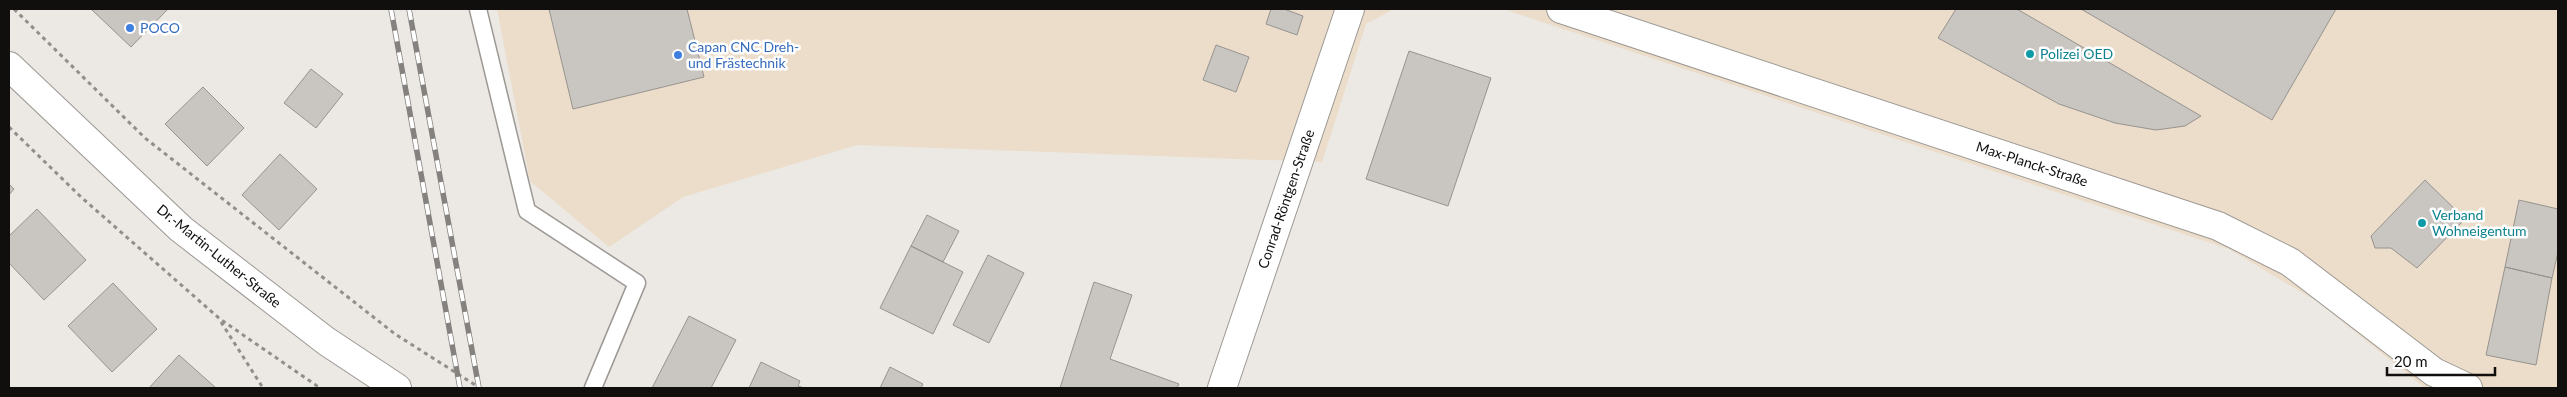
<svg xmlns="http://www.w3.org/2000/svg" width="2567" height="397" viewBox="0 0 2567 397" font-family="Lato,sans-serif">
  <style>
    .commercial { fill: #ebddc9 }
    .building { fill: #c9c5c0; stroke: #97938f }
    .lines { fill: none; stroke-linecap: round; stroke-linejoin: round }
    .service-casing { stroke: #9c9894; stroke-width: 19 }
    .minor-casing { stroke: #9c9894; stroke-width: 30 }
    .secondary-casing { stroke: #9c9894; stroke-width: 30 }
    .path { stroke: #928f8b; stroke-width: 3; stroke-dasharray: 4 4; stroke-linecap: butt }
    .service { stroke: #fff; stroke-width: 16 }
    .minor { stroke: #fff; stroke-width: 28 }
    .secondary { stroke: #fff; stroke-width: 28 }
    .rail-casing { stroke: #84817e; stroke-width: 5.5 }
    .rail { stroke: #fff; stroke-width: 4; stroke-dasharray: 11; stroke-linecap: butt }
    .shop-dot { fill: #3f7fe0; stroke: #fff; stroke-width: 2 }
    .culture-dot { fill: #0f9aa8; stroke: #fff; stroke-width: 2 }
    .labels { text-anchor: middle; stroke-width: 5; stroke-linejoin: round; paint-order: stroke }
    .shop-label { font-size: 14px; fill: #366cbe; stroke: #fff; text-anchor: start }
    .culture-label { font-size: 14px; fill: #0d838f; stroke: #fff; text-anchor: start }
    .street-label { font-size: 14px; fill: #110f0e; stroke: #fff }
  </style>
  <rect width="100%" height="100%" fill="#ece8e3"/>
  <path class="commercial" d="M 497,9 L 1394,9 L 1366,24 L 1322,162 L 857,145 L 683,197 L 609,247 L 530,181 Z
    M 1503,9 L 2558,9 L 2558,388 L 2425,388 L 2318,302 L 2229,249 Z"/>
  <path class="building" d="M 91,9 L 168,9 L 131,47 Z
    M 549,9 L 687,9 L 704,77 L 573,109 Z
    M 1271,9 L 1284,9 L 1303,16 L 1297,35 L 1266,24 Z
    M 1956,9 L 2017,9 L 2201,116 L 2185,126 L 2156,130 L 2115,123 L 2059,104 L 1938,38 Z
    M 2081,9 L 2336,9 L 2272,120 Z
    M 1216,45 L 1249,57 L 1236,92 L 1203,80 Z
    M 1409,51 L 1491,78 L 1448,206 L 1366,179 Z
    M 311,69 L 343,94 L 316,128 L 284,103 Z
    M 203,87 L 244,128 L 207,166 L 165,124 Z
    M 280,154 L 317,189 L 279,230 L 242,195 Z
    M 2425,180 L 2465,219 L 2417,268 L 2391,248 L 2375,248 L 2371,236 Z
    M 9,184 L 14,189 L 9,195 Z
    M 2519,200 L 2558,209 L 2558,252 L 2552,278 L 2505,267 Z
    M 37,209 L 86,260 L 44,300 L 9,263 L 9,236 Z
    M 927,215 L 959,231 L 943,262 L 911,246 Z
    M 911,246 L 963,272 L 933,334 L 880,308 Z
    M 988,255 L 1024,273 L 989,343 L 953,325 Z
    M 2505,267 L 2552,278 L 2536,365 L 2486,355 Z
    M 1094,282 L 1132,295 L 1110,359 L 1179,384 L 1177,388 L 1060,388 Z
    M 113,283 L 157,329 L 112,372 L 68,326 Z
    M 689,316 L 736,340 L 711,388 L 652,388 Z
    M 179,355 L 216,388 L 149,388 Z
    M 761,362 L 800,381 L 798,386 L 804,388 L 749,388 Z
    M 890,367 L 923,384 L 921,388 L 880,388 Z"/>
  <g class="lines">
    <defs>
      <path id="service" d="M 478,9 L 527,211 L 637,283 L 593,388"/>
      <path id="minor" d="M 1561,9 L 2218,226 L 2290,262 L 2434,372 L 2468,388
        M 1222,388 L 1350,9"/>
      <path id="secondary" d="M 9,66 L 181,229 L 326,341 L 397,388"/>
    </defs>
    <use href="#service" class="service-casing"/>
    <use href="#minor" class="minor-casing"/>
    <use href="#secondary" class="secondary-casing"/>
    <path class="path" d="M 14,9 L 145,138 L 395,334 L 480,388
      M 9,127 L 81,197 L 220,319 L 320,388
      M 221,322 L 263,388"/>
    <use href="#service" class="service"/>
    <use href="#minor" class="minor"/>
    <use href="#secondary" class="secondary"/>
    <defs>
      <path id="rail" d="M 391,9 L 460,388
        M 409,9 L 479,388"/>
    </defs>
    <use href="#rail" class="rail-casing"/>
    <use href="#rail" class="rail"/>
  </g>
  <g class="shop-dot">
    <circle cx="130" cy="28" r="5"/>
    <circle cx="678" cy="55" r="5"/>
  </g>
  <g class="culture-dot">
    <circle cx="2030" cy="54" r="5"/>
    <circle cx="2422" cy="223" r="5"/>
  </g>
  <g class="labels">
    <g class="shop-label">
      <text x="140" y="33">POCO</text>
      <text x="688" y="52">Capan CNC Dreh-<tspan x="688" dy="16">und Frästechnik</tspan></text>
    </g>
    <g class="culture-label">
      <text x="2040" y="59">Polizei OED</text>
      <text x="2432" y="220">Verband<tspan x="2432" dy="16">Wohneigentum</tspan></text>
    </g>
    <g class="street-label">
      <text transform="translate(2032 164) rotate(18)" y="5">Max-Planck-Straße</text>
      <text transform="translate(1286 199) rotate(-71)" y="5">Conrad-Röntgen-Straße</text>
      <text transform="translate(219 256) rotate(39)" y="5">Dr.-Martin-Luther-Straße</text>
    </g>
  </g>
  <rect width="2567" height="397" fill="none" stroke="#110f0e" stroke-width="20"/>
  <path d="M2387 367v8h108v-8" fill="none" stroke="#110f0e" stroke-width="2.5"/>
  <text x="2394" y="367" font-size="15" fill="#110f0e" stroke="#ffffff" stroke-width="4" paint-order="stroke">20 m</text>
</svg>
